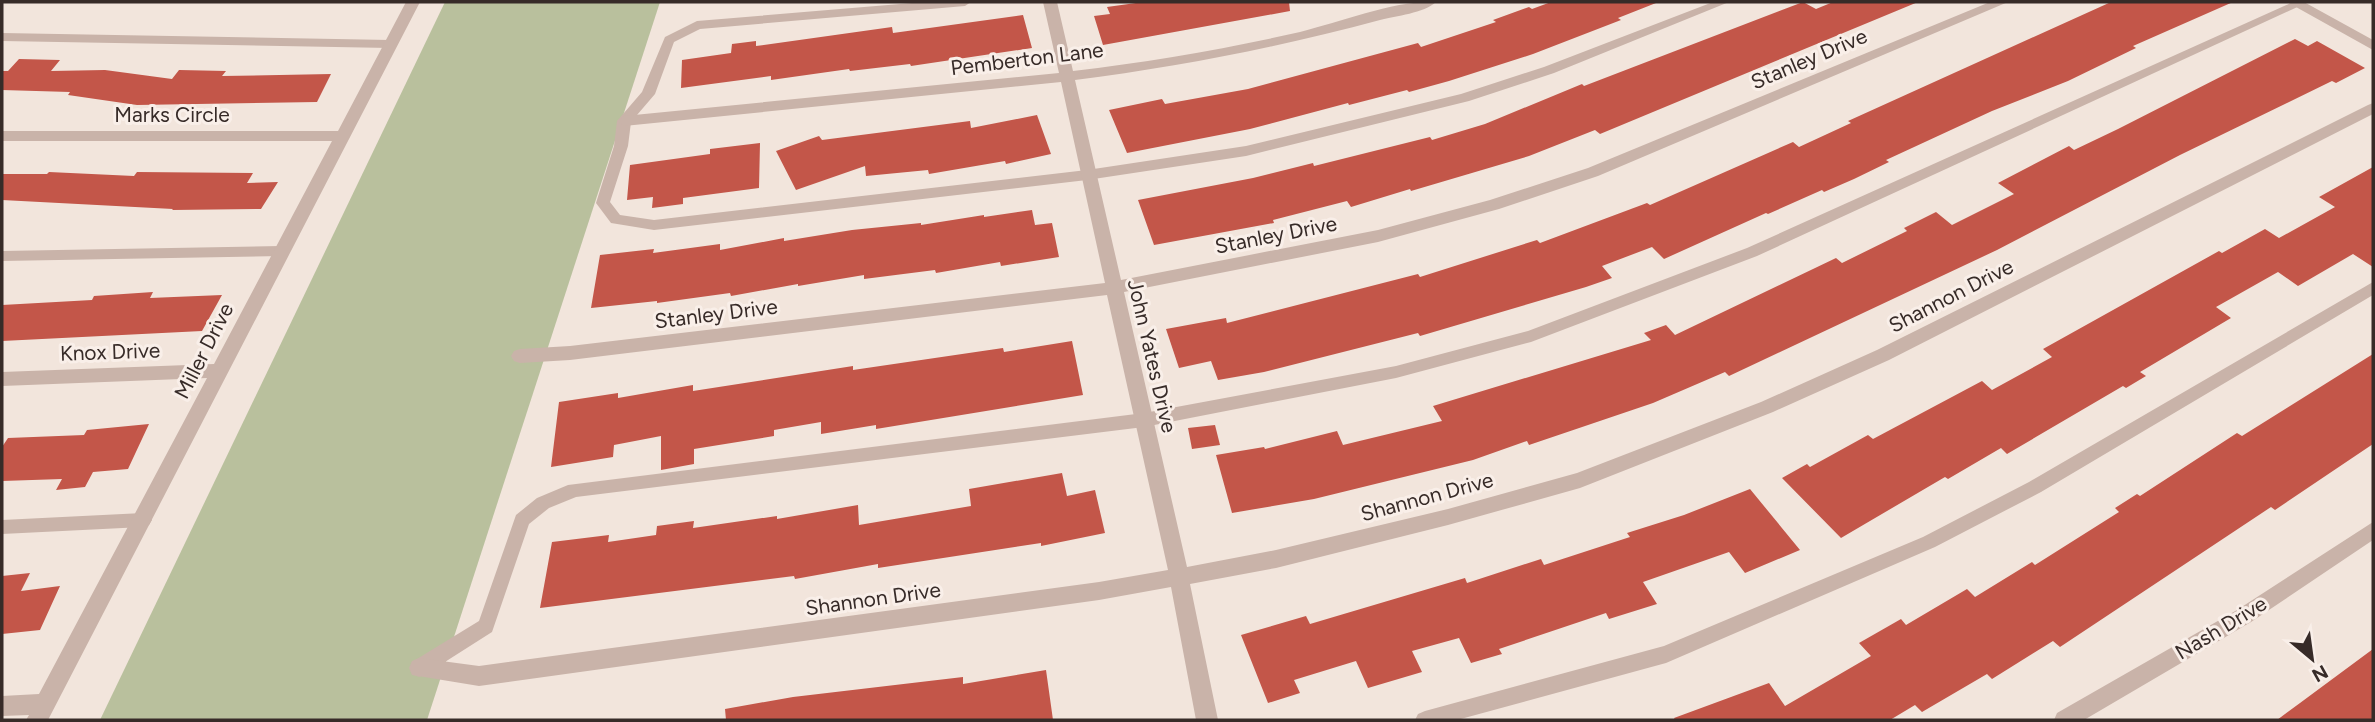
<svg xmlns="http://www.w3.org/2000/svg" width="2375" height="722" viewBox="0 0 2375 722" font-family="Figtree,sans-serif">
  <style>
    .green { fill: #b9c09d }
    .building { fill: #c35649 }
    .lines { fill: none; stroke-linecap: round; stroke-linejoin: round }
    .service { fill: #c9b3a9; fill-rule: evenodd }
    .minor { fill: #c9b3a9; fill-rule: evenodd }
    .tertiary { fill: #c9b3a9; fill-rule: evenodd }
    .labels { text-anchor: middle; stroke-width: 6; stroke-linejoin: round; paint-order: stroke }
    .street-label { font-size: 21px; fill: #372b28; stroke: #f9efe9 }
  </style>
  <rect width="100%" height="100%" fill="#f2e5dc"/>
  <path class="green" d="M 445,2 L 660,2 L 427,720 L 100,720 Z"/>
  <path class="building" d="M 1143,2 L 1289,2 L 1290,11 L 1103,45 L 1094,16 L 1110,14 L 1107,7 Z
    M 1551,2 L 1656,3 L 1618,18 L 1621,20 L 1533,54 L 1449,81 L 1409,92 L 1407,90 L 1349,105 L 1348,103 L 1250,129 L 1127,153 L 1109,110 L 1162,99 L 1165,104 L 1248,89 L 1418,43 L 1421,47 L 1496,22 L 1493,20 L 1529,7 L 1532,9 Z
    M 1803,2 L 1816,9 L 1833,2 L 1918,2 L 1600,134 L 1595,130 L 1529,156 L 1411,191 L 1410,189 L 1351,207 L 1347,201 L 1273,220 L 1274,223 L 1154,245 L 1138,200 L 1253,178 L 1313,163 L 1314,166 L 1430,137 L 1432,140 L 1485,124 L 1582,84 L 1584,86 Z
    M 2111,2 L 2233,2 L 2133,46 L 2136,48 L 2068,81 L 1992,111 L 1886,160 L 1889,162 L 1854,179 L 1824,192 L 1822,190 L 1768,214 L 1766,213 L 1664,259 L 1652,247 L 1602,266 L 1612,278 L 1586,287 L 1420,336 L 1418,333 L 1264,372 L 1218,380 L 1211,361 L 1179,368 L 1166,329 L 1226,318 L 1227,323 L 1418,274 L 1420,277 L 1537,240 L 1540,243 L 1647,203 L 1650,205 L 1793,142 L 1799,147 L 1851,123 L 1848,121 Z
    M 1023,15 L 1032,48 L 911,66 L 910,64 L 850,71 L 849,69 L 771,80 L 771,76 L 681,88 L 682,60 L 731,53 L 732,44 L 756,41 L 756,46 L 892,27 L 893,33 Z
    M 2295,39 L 2308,46 L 2317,41 L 2365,68 L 2336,83 L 2332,81 L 2180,155 L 1997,250 L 1729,376 L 1725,372 L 1653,403 L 1529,445 L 1527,441 L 1473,460 L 1314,499 L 1232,513 L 1216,455 L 1264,447 L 1265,449 L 1337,431 L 1343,445 L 1442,421 L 1433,406 L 1651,340 L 1644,333 L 1666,325 L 1675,335 L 1836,258 L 1842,263 L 1907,231 L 1904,228 L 1936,212 L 1952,225 L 2014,194 L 1998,183 L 2069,146 L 2074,150 L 2118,129 Z
    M 19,59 L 60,60 L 51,71 L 105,70 L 172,79 L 179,70 L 226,71 L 222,76 L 331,74 L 317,102 L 137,105 L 68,95 L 70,92 L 2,90 L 2,71 L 8,71 Z
    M 1037,115 L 1051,154 L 1006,164 L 1005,161 L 929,174 L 928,170 L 866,176 L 865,166 L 796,190 L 776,151 L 819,136 L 822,140 L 970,121 L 971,128 Z
    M 760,143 L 759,188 L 683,198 L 683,204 L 652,208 L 653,197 L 627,200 L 630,165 L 710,154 L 710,149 Z
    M 2373,167 L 2373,267 L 2353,254 L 2298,286 L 2278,272 L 2216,307 L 2231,318 L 2140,372 L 2146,376 L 2126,388 L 2123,386 L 2007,454 L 2001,448 L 1948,479 L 1945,477 L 1841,538 L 1782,478 L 1807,464 L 1810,467 L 1868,435 L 1873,439 L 1982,381 L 1992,390 L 2052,357 L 2043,349 L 2219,251 L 2222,253 L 2265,229 L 2279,238 L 2335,207 L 2319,197 Z
    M 49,172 L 134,176 L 137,172 L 253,173 L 247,183 L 278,182 L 261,209 L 172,210 L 173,209 L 2,200 L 2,174 L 47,174 Z
    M 1032,210 L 1035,225 L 1052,223 L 1059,257 L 1001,266 L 1000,262 L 936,273 L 935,270 L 864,279 L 864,275 L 798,286 L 798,284 L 731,296 L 730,293 L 657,303 L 657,301 L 591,308 L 600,255 L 654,249 L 653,253 L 720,244 L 720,250 L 784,238 L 784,241 L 852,230 L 921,223 L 921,225 L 984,215 L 984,217 Z
    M 153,292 L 150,298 L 222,295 L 202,331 L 2,341 L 2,305 L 92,300 L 94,296 Z
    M 1072,341 L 1083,395 L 876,429 L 876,425 L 821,434 L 821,422 L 774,430 L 774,436 L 694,449 L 694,464 L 661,470 L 661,436 L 614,445 L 613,457 L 551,467 L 559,402 L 618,393 L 618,398 L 693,385 L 693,391 L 853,366 L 853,370 L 1003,348 L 1004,352 Z
    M 2373,354 L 2373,444 L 2275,510 L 2271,507 L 2060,647 L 2053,641 L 1992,679 L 1987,674 L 1922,712 L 1915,705 L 1890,720 L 1675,720 L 1674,718 L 1769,683 L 1785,706 L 1871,656 L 1859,643 L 1901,619 L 1906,625 L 1967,589 L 1975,597 L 2032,562 L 2035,565 L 2119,512 L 2115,508 L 2137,494 L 2140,496 L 2237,433 L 2242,436 Z
    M 149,424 L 128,469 L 93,472 L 85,487 L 56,490 L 62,479 L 2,481 L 2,447 L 8,438 L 84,435 L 87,430 Z
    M 1215,425 L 1220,445 L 1192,449 L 1188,428 Z
    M 1062,473 L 1067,496 L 1095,490 L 1105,533 L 1041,546 L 1041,543 L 878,568 L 878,564 L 795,579 L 794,576 L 540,608 L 552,542 L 609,535 L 608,542 L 656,535 L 657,526 L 694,521 L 693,528 L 777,516 L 777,519 L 858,505 L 859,525 L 971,506 L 969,489 Z
    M 1750,489 L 1800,550 L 1745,573 L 1729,552 L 1643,582 L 1657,604 L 1609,619 L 1606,613 L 1499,649 L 1502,654 L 1471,663 L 1459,638 L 1412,651 L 1422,672 L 1368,688 L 1356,661 L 1294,680 L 1300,693 L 1268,703 L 1241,635 L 1306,616 L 1310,624 L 1465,578 L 1467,583 L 1541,559 L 1544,565 L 1630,537 L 1627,533 L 1684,515 Z
    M 30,573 L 21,591 L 60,586 L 40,630 L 2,634 L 2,576 Z
    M 2373,649 L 2373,720 L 2277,720 L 2300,703 Z
    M 1046,670 L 1053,720 L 726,720 L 725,709 L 793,697 L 963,677 L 963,684 Z"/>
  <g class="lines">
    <path class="service" d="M 924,2 L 971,2 L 965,6 L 700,29 L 674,42 L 655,94 L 631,122 L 628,146 L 610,202 L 620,215 L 654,220 L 1087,170 L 1246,146 L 1461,94 L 1544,67 L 1713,2 L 1729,2 L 1554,73 L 1469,101 L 1246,156 L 1087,180 L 654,230 L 611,223 L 596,203 L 614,146 L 617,121 L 642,92 L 665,37 L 697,21 Z
      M 2293,2 L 2304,4 L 1757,256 L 1531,342 L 1396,378 L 1144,427 L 576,497 L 549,508 L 529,524 L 492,632 L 426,674 L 419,677 L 412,674 L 410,668 L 412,662 L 479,621 L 516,515 L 537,498 L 568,485 L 1144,413 L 1396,366 L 1528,331 L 1747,248 Z
      M 2,33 L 390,40 L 396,44 L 390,48 L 2,41 Z
      M 281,246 L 288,251 L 281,256 L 2,261 L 2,251 Z
      M 2373,282 L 2373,295 L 2041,492 L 1935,547 L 1666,663 L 1457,720 L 1415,720 L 1418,714 L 1425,711 L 1664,646 L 1923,537 L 2029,482 Z
      M 143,513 L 149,515 L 152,520 L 149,525 L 143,527 L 2,534 L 2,520 Z"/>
    <path class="minor" d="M 406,2 L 420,2 L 48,720 L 26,720 L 29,715 L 2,716 L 2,696 L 39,694 L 207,378 L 2,386 L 2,372 L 214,364 L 332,141 L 2,141 L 2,131 L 338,131 Z
      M 1043,2 L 1057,2 L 1073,71 C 1149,62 1225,49 1300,32 C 1341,22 1396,0 1436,2 C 1424,13 1396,16 1380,20 C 1280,47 1178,67 1075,80 L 1121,280 L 1378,230 L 1490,200 L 1588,168 L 1990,2 L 2008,2 L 1598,176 L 1499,209 L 1378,242 L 1124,292 L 1187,567 L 1276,550 L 1448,509 L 1577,473 L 1761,402 L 1877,350 L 2368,105 L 2373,103 L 2373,114 L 1889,360 L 1773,412 L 1580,488 L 1448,525 L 1276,568 L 1190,584 L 1218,720 L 1196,720 L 1171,587 L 1099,600 L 479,686 L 412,675 L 409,668 L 412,661 L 419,658 L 479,666 L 1099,582 L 1168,570 L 1107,295 L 570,360 L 520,363 L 514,361 L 511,356 L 514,351 L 520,349 L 570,346 L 1105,283 L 1061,82 L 624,126 L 617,121 L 624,116 L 1059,73 Z"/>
    <path class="tertiary" d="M 2287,2 L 2304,2 L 2373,40 L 2373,50 Z
      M 2373,522 L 2373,540 L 2251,622 L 2084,720 L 2054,720 L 2057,713 L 2237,610 Z"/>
  </g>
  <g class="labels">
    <g class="street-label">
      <text transform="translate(1027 59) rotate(-7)" y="7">Pemberton Lane</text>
      <text transform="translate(1809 59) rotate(-23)" y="7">Stanley Drive</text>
      <text x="172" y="122">Marks Circle</text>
      <text transform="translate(1276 235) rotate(-11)" y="7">Stanley Drive</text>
      <text transform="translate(1951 296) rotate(-27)" y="7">Shannon Drive</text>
      <text transform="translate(716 314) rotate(-7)" y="7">Stanley Drive</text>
      <text transform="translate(204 351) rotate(-63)" y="7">Miller Drive</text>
      <text transform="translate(110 352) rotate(-2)" y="7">Knox Drive</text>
      <text transform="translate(1152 356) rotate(77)" y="7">John Yates Drive</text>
      <text transform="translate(1427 497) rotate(-15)" y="7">Shannon Drive</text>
      <text transform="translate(873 599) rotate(-8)" y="7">Shannon Drive</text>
      <text transform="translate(2221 628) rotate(-31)" y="7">Nash Drive</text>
    </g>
  </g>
  <rect width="2375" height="722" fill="none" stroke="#372b28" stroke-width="7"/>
  <g transform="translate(2312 659) rotate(151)" stroke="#f9efe9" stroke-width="5" paint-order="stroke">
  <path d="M0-5L12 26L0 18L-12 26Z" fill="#372b28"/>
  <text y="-10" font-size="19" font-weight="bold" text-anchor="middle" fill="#372b28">N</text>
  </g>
</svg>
